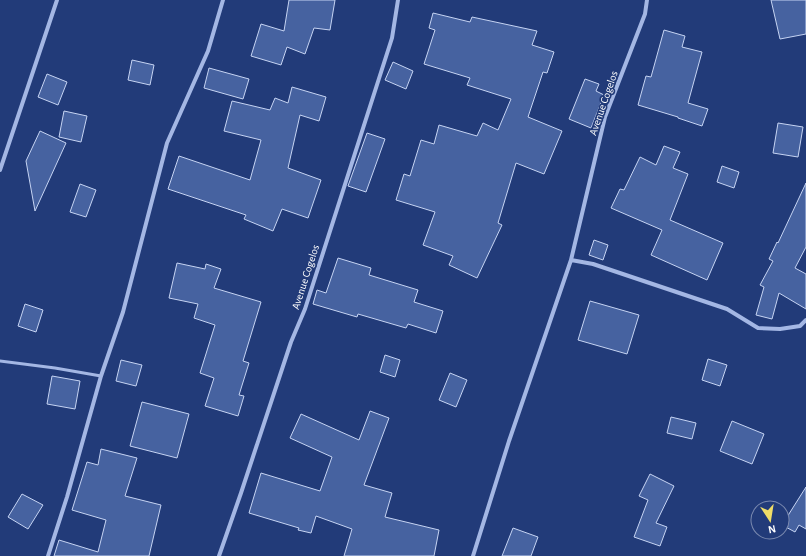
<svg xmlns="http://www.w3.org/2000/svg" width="806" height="556" viewBox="0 0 806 556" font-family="'Alegreya Sans',sans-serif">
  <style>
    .building { fill: #4662a0; stroke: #c6d4f3 }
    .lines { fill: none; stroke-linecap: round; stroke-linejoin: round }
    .service { stroke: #a4b7e4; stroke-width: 3 }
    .minor { stroke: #a4b7e4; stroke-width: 4 }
    .labels { text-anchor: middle; stroke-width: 3.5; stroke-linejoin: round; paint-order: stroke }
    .street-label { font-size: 11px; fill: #fff; stroke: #223b79 }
  </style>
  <rect width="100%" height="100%" fill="#223b79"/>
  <path class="building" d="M 289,0 L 335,0 L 330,30 L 314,28 L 305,54 L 287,47 L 281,65 L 251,56 L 261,24 L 284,31 Z
    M 771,0 L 806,0 L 806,34 L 780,39 Z
    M 433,13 L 470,22 L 472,17 L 537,31 L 532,45 L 554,52 L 547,73 L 543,72 L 528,117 L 562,131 L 544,174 L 516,163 L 498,223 L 502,225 L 477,278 L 449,265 L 453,256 L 423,245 L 435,212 L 396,200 L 404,174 L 410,176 L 421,140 L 434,144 L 439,125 L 477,136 L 483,123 L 498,130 L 511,99 L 467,85 L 470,78 L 424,64 L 435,30 L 429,28 Z
    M 664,30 L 685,36 L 682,47 L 702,52 L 688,103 L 708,109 L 702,126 L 678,118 L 678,117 L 638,105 L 646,76 L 651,77 Z
    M 132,60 L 154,65 L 150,85 L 128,80 Z
    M 393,62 L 413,71 L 406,89 L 385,80 Z
    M 209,68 L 249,79 L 243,99 L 204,88 Z
    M 47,74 L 67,82 L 58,105 L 38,97 Z
    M 585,79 L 599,84 L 596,91 L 604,95 L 591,128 L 569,119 Z
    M 292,87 L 326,97 L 319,121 L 300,115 L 288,168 L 321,180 L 308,218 L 282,209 L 273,231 L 244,219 L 246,215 L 168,189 L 179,156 L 250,180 L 261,140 L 224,131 L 232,101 L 270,110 L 275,98 L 288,103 Z
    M 64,111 L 87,116 L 81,142 L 59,137 Z
    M 778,123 L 803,127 L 798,157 L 773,153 Z
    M 40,131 L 66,143 L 35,211 L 26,161 Z
    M 367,133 L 385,139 L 366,192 L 348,186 Z
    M 664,146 L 680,152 L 673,168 L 688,174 L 670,220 L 723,243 L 707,280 L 651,255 L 662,230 L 611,208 L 620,189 L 624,190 L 640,157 L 656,165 Z
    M 722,166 L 739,172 L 734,188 L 717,182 Z
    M 806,183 L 806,247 L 795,268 L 806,274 L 806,309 L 779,293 L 772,319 L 756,315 L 764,287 L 760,285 L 773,261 L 769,259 L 777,242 L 778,243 Z
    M 80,184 L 96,190 L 86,217 L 70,212 Z
    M 594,240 L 608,245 L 603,260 L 589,255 Z
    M 338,258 L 371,268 L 369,275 L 418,290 L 414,302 L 443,311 L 436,333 L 408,324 L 406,328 L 358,314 L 357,317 L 313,304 L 317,290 L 326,293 Z
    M 177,263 L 205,269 L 206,264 L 221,269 L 214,288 L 261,302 L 243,361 L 249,363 L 239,395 L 244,396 L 238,416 L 205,406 L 214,378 L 200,373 L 215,325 L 194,318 L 198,304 L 169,298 Z
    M 590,301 L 639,315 L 627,354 L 578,340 Z
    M 25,304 L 43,310 L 36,332 L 18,326 Z
    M 385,355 L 400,360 L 395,377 L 380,372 Z
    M 708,359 L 727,365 L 720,386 L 702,380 Z
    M 121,360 L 142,365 L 136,386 L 116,381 Z
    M 450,373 L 467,380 L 456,407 L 439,400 Z
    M 52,376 L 80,381 L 75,409 L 47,404 Z
    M 142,402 L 189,414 L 177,458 L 130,446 Z
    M 370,411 L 389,418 L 364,485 L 392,493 L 385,517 L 439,530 L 434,556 L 344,556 L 352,529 L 316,516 L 311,533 L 298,530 L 299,528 L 249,513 L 261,473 L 320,491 L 332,457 L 290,438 L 301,414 L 359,440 Z
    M 671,417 L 696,423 L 692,439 L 667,433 Z
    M 732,421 L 764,434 L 752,464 L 720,451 Z
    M 101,449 L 137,458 L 125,496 L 161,505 L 149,556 L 54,556 L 59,540 L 98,552 L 106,520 L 72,510 L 87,462 L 98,465 Z
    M 650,474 L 674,486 L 656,523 L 667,527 L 660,546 L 634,537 L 648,500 L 639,496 Z
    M 806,487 L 806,529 L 799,525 L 795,532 L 782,525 Z
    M 22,494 L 43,505 L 28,529 L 8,517 Z
    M 513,528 L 538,537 L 531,556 L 502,556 Z"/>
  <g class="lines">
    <path class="service" d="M 0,361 L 55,368 L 101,376"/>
    <path class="minor" d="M 0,170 L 57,0
      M 571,260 L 593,264 L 727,309 L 758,328 L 780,329 L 800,326 L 806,320
      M 48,556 L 67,497 L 101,376 L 123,312 L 167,143 L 208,51 L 223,0
      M 219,556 L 241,493 L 291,342 L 305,309 L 392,38 L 398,0
      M 473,556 L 509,441 L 571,260 L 605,117 L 645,14 L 647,0"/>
  </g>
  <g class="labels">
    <g class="street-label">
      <text transform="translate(603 103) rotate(-71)" y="4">Avenue Cogelos</text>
      <text transform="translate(305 277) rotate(-72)" y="4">Avenue Cogelos</text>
    </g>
  </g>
  <g transform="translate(770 520) rotate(168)"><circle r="19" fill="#223b79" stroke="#7a89af"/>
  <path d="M0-3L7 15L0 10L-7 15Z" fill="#efdd67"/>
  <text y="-6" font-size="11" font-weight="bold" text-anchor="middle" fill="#ffffff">N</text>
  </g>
</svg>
